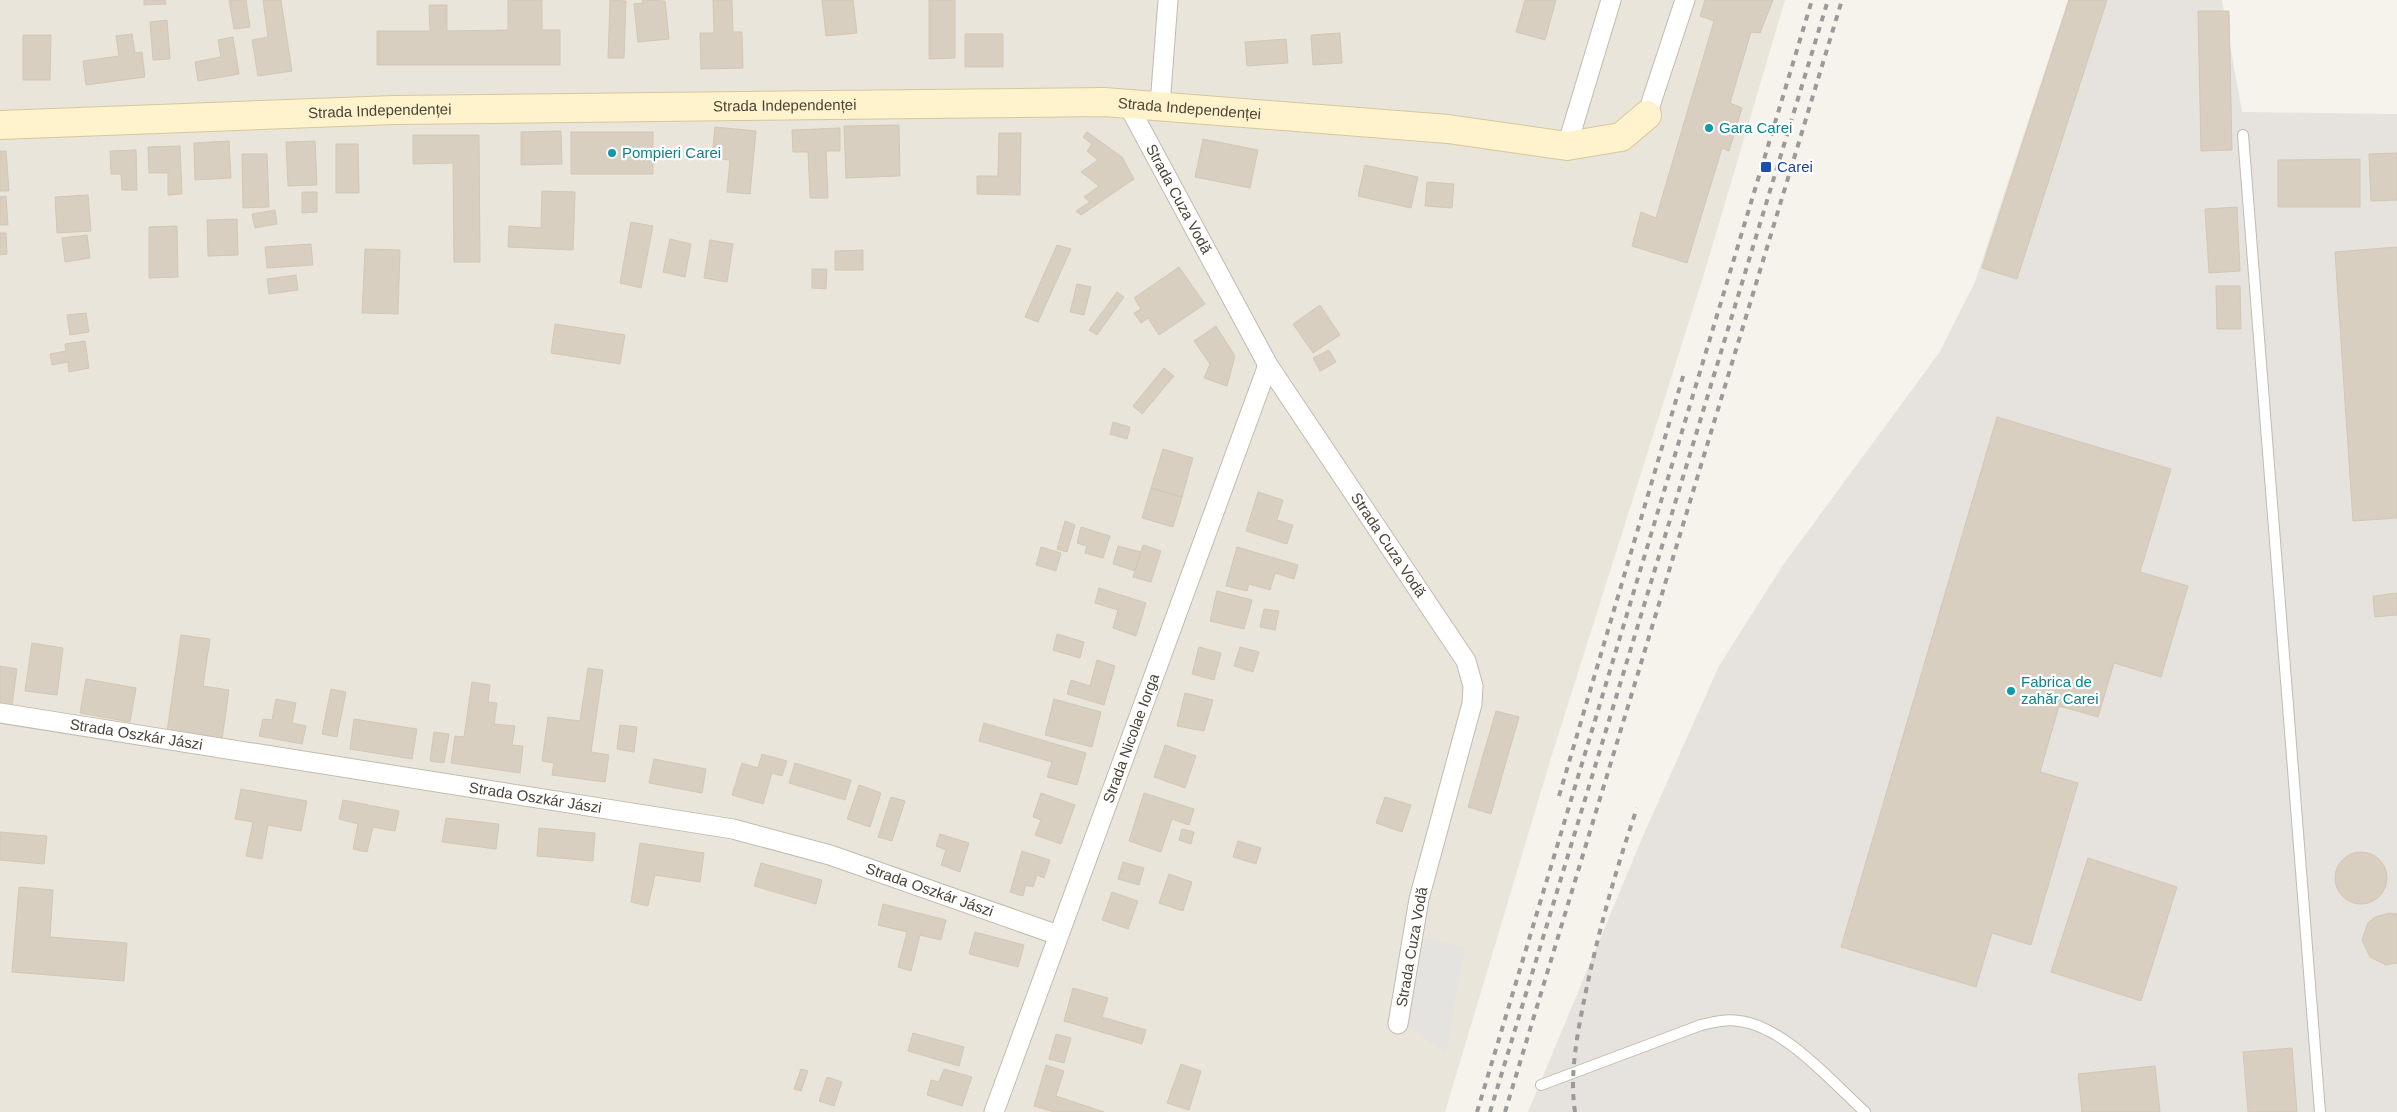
<svg xmlns="http://www.w3.org/2000/svg" width="2397" height="1112" viewBox="0 0 2397 1112" font-family="Arial,sans-serif">
  <style>
    .residential { fill: #eae5da }
    .industrial { fill: #e6e2dd }
    .parking { fill: #e5e3e0 }
    .building { fill: #d8cfc1; stroke: #d3c7b4 }
    .lines { fill: none; stroke-linecap: round; stroke-linejoin: round }
    .lane-casing { stroke: #c2bbae; stroke-width: 12 }
    .street-casing { stroke: #c2bbae; stroke-width: 21 }
    .secondary-casing { stroke: #d6c79b; stroke-width: 30 }
    .lane { stroke: #fff; stroke-width: 10 }
    .street { stroke: #fff; stroke-width: 19 }
    .secondary { stroke: #fff3cd; stroke-width: 28 }
    .rail { stroke: #9a9a9a; stroke-width: 4; stroke-dasharray: 6 6; stroke-linecap: butt }
    .culture-dot { fill: #0f9aa8; stroke: #fff; stroke-width: 2 }
    .transit-dot { fill: #1a4fb4; stroke: #fff; stroke-width: 2 }
    .labels { text-anchor: middle; stroke-width: 4.5; stroke-linejoin: round; paint-order: stroke }
    .street-label { font-size: 15px; fill: #4b4439; stroke: #fff }
    .culture-label { font-size: 15px; fill: #0d838f; stroke: #fff; text-anchor: start }
    .transit-label { font-size: 15px; fill: #164399; stroke: #fff; text-anchor: start }
  </style>
  <rect width="100%" height="100%" fill="#f6f3ec"/>
  <path class="residential" d="M 0,0 L 1785,0 L 1704,274 L 1551,758 L 1445,1112 L 0,1112 Z"/>
  <path class="industrial" d="M 2068,0 L 2222,0 L 2242,112 L 2397,114 L 2397,1112 L 1528,1112 L 1643,836 L 1719,666 L 1783,565 L 1939,353 L 1975,282 Z"/>
  <path class="parking" d="M 1420,935 L 1465,948 L 1446,1054 L 1406,1024 Z"/>
  <path class="building" d="M 144,0 L 165,0 L 166,4 L 144,5 Z
    M 229,0 L 246,0 L 250,27 L 234,29 Z
    M 263,0 L 281,0 L 292,71 L 258,76 L 252,40 L 268,37 Z
    M 508,0 L 542,0 L 542,30 L 560,30 L 560,65 L 377,65 L 377,31 L 430,31 L 429,5 L 447,5 L 447,31 L 508,30 Z
    M 610,0 L 626,1 L 624,58 L 608,58 Z
    M 642,0 L 665,1 L 669,39 L 638,42 L 634,4 L 643,3 Z
    M 713,0 L 732,0 L 733,32 L 742,32 L 743,68 L 701,69 L 700,33 L 714,33 Z
    M 822,0 L 853,0 L 857,33 L 826,36 Z
    M 929,0 L 955,0 L 955,58 L 929,59 Z
    M 1525,0 L 1556,0 L 1545,40 L 1516,32 Z
    M 1705,0 L 1773,0 L 1760,33 L 1751,32 L 1730,103 L 1742,108 L 1729,151 L 1722,148 L 1687,263 L 1632,246 L 1641,212 L 1656,218 L 1714,21 L 1700,16 Z
    M 2069,0 L 2107,0 L 2017,279 L 1982,268 Z
    M 2198,11 L 2229,11 L 2232,150 L 2201,151 Z
    M 167,20 L 170,59 L 153,60 L 150,22 Z
    M 1340,33 L 1342,63 L 1313,65 L 1311,35 Z
    M 132,34 L 135,53 L 142,52 L 145,77 L 86,85 L 83,61 L 119,56 L 116,36 Z
    M 965,34 L 1003,34 L 1003,67 L 965,67 Z
    M 23,35 L 51,35 L 50,80 L 23,80 Z
    M 233,37 L 239,74 L 198,81 L 195,62 L 221,57 L 218,40 Z
    M 1286,39 L 1288,63 L 1247,66 L 1245,42 Z
    M 899,125 L 900,176 L 846,178 L 844,126 Z
    M 715,127 L 756,131 L 750,194 L 727,192 L 730,160 L 712,158 Z
    M 840,128 L 840,151 L 826,151 L 828,198 L 810,198 L 808,152 L 793,152 L 792,130 Z
    M 561,131 L 562,164 L 521,165 L 521,132 Z
    M 571,132 L 653,132 L 653,174 L 571,174 Z
    M 1087,132 L 1122,157 L 1134,179 L 1081,215 L 1076,211 L 1090,202 L 1084,197 L 1099,186 L 1081,172 L 1098,160 L 1087,151 L 1092,144 L 1083,137 Z
    M 999,133 L 1021,133 L 1020,195 L 977,194 L 977,176 L 998,176 Z
    M 413,135 L 479,135 L 480,262 L 454,262 L 453,163 L 413,164 Z
    M 1203,139 L 1258,150 L 1250,188 L 1195,177 Z
    M 229,141 L 231,178 L 195,180 L 194,143 Z
    M 315,141 L 317,185 L 288,186 L 286,142 Z
    M 336,144 L 358,144 L 359,193 L 336,193 Z
    M 180,146 L 182,194 L 168,195 L 168,173 L 149,173 L 148,147 Z
    M 136,150 L 137,190 L 122,190 L 121,174 L 111,174 L 110,151 Z
    M 0,151 L 6,151 L 9,191 L 0,191 Z
    M 2397,153 L 2397,200 L 2371,201 L 2369,154 Z
    M 242,154 L 267,154 L 269,207 L 243,208 Z
    M 2360,159 L 2360,207 L 2278,207 L 2278,160 Z
    M 1365,165 L 1418,177 L 1411,208 L 1358,196 Z
    M 1427,182 L 1454,184 L 1452,208 L 1425,206 Z
    M 542,191 L 575,192 L 573,250 L 508,247 L 509,226 L 541,228 Z
    M 302,192 L 317,192 L 317,212 L 302,213 Z
    M 88,195 L 91,231 L 57,233 L 55,197 Z
    M 6,196 L 8,225 L 0,225 L 0,197 Z
    M 2237,207 L 2240,271 L 2209,273 L 2205,209 Z
    M 275,210 L 277,224 L 255,228 L 252,214 Z
    M 237,219 L 238,255 L 208,256 L 207,220 Z
    M 631,222 L 653,226 L 641,288 L 620,283 Z
    M 177,226 L 178,277 L 149,278 L 149,227 Z
    M 0,233 L 6,233 L 7,254 L 0,255 Z
    M 87,235 L 90,258 L 65,262 L 62,238 Z
    M 670,239 L 691,244 L 685,277 L 663,272 Z
    M 710,240 L 733,244 L 727,282 L 704,278 Z
    M 311,244 L 313,265 L 267,268 L 265,247 Z
    M 1057,245 L 1071,249 L 1038,322 L 1025,317 Z
    M 2397,247 L 2397,518 L 2353,521 L 2335,252 Z
    M 365,249 L 400,250 L 398,314 L 362,313 Z
    M 863,250 L 863,270 L 835,270 L 835,251 Z
    M 1179,267 L 1205,304 L 1159,335 L 1148,318 L 1141,323 L 1134,313 L 1141,309 L 1134,298 Z
    M 812,269 L 827,269 L 826,289 L 812,288 Z
    M 296,275 L 298,290 L 269,294 L 267,279 Z
    M 1077,284 L 1091,287 L 1084,315 L 1070,312 Z
    M 2216,286 L 2240,286 L 2241,329 L 2217,329 Z
    M 1117,292 L 1124,297 L 1097,335 L 1089,330 Z
    M 1320,305 L 1340,335 L 1313,353 L 1293,324 Z
    M 86,313 L 89,332 L 70,335 L 67,315 Z
    M 555,324 L 625,335 L 620,364 L 551,353 Z
    M 1216,326 L 1235,356 L 1227,386 L 1204,378 L 1210,364 L 1194,341 Z
    M 85,341 L 89,368 L 69,372 L 68,362 L 52,365 L 50,354 L 66,351 L 65,344 Z
    M 1329,350 L 1336,362 L 1320,371 L 1313,358 Z
    M 1164,368 L 1174,376 L 1142,414 L 1133,406 Z
    M 1997,417 L 2171,469 L 2140,572 L 2188,586 L 2161,677 L 2114,663 L 2098,717 L 2059,706 L 2040,772 L 2078,783 L 2031,945 L 1992,933 L 1976,987 L 1841,947 Z
    M 1113,422 L 1130,427 L 1127,439 L 1110,434 Z
    M 1163,449 L 1193,458 L 1182,497 L 1151,488 Z
    M 1151,488 L 1182,497 L 1173,527 L 1142,518 Z
    M 1258,492 L 1283,500 L 1277,520 L 1293,525 L 1287,544 L 1246,531 Z
    M 1065,521 L 1075,525 L 1067,552 L 1057,549 Z
    M 1081,527 L 1110,536 L 1103,558 L 1085,553 L 1087,546 L 1077,543 Z
    M 1143,545 L 1161,551 L 1151,582 L 1133,577 Z
    M 1118,546 L 1141,552 L 1135,571 L 1113,564 Z
    M 1041,547 L 1061,553 L 1056,571 L 1036,565 Z
    M 1237,547 L 1298,565 L 1294,579 L 1275,573 L 1270,590 L 1249,584 L 1247,591 L 1226,586 Z
    M 1099,588 L 1146,603 L 1136,636 L 1113,628 L 1118,610 L 1095,603 Z
    M 1217,591 L 1252,600 L 1244,629 L 1210,621 Z
    M 2397,593 L 2397,615 L 2375,617 L 2373,596 Z
    M 1264,609 L 1279,611 L 1275,630 L 1260,627 Z
    M 1057,634 L 1084,642 L 1080,658 L 1053,650 Z
    M 181,635 L 210,639 L 203,686 L 229,690 L 222,739 L 167,732 Z
    M 32,643 L 63,648 L 57,695 L 25,691 Z
    M 1199,647 L 1221,653 L 1214,680 L 1192,674 Z
    M 1240,647 L 1259,652 L 1253,672 L 1234,666 Z
    M 1097,660 L 1115,666 L 1104,705 L 1067,694 L 1071,680 L 1090,686 Z
    M 0,666 L 17,669 L 11,712 L 0,710 Z
    M 588,668 L 603,670 L 591,752 L 609,755 L 605,782 L 552,775 L 554,763 L 542,761 L 548,717 L 580,721 Z
    M 86,679 L 136,688 L 130,722 L 80,713 Z
    M 472,682 L 490,685 L 488,702 L 497,703 L 494,724 L 515,726 L 512,745 L 523,746 L 520,773 L 451,763 L 455,736 L 464,737 Z
    M 331,689 L 346,692 L 337,737 L 322,734 Z
    M 1185,693 L 1213,700 L 1204,731 L 1177,726 Z
    M 276,699 L 296,703 L 292,723 L 306,726 L 302,744 L 259,736 L 263,719 L 272,720 Z
    M 1054,699 L 1101,712 L 1092,747 L 1045,735 Z
    M 1496,711 L 1519,717 L 1491,814 L 1468,807 Z
    M 354,719 L 417,729 L 412,759 L 350,749 Z
    M 984,723 L 1086,753 L 1077,785 L 1047,777 L 1052,762 L 979,741 Z
    M 620,725 L 637,727 L 634,752 L 617,749 Z
    M 434,732 L 449,734 L 444,763 L 430,761 Z
    M 1165,745 L 1196,756 L 1185,788 L 1154,777 Z
    M 762,754 L 787,761 L 782,776 L 772,773 L 763,804 L 732,795 L 742,763 L 758,768 Z
    M 654,759 L 706,769 L 702,793 L 649,783 Z
    M 795,763 L 851,780 L 845,800 L 789,783 Z
    M 859,785 L 881,793 L 870,827 L 847,819 Z
    M 241,789 L 307,801 L 301,831 L 268,825 L 262,859 L 246,856 L 253,822 L 235,819 Z
    M 1041,793 L 1075,805 L 1061,844 L 1035,835 L 1041,820 L 1033,817 Z
    M 1144,793 L 1194,809 L 1189,825 L 1172,819 L 1161,852 L 1129,841 Z
    M 891,797 L 905,801 L 892,841 L 878,837 Z
    M 1385,797 L 1411,805 L 1402,832 L 1376,823 Z
    M 343,800 L 399,811 L 395,831 L 373,827 L 367,852 L 353,849 L 358,824 L 339,819 Z
    M 446,818 L 499,824 L 496,849 L 442,842 Z
    M 539,828 L 595,833 L 593,861 L 537,856 Z
    M 1182,829 L 1194,832 L 1191,844 L 1179,840 Z
    M 0,832 L 47,836 L 44,864 L 0,860 Z
    M 940,834 L 969,843 L 960,872 L 941,865 L 946,850 L 936,846 Z
    M 1238,841 L 1261,848 L 1256,864 L 1233,857 Z
    M 640,843 L 704,853 L 700,882 L 655,875 L 648,906 L 631,902 Z
    M 1022,851 L 1050,860 L 1044,878 L 1037,875 L 1033,887 L 1026,885 L 1023,896 L 1010,892 Z
    M2335 878a26 26 0 1 1 52 0a26 26 0 1 1-52 0Z
    M 2088,858 L 2177,887 L 2141,1001 L 2051,972 Z
    M 1123,862 L 1144,868 L 1139,885 L 1118,879 Z
    M 761,863 L 822,880 L 816,904 L 754,886 Z
    M 1169,874 L 1192,882 L 1183,911 L 1159,903 Z
    M 19,887 L 53,890 L 50,937 L 127,943 L 124,981 L 12,972 Z
    M 1112,892 L 1138,901 L 1128,929 L 1102,920 Z
    M 883,904 L 946,920 L 941,940 L 920,935 L 911,971 L 898,967 L 907,932 L 878,925 Z
    M 2390,913 L 2397,914 L 2397,963 L 2386,965 L 2370,957 L 2362,940 L 2368,923 L 2375,917 Z
    M 975,932 L 1024,945 L 1018,967 L 969,954 Z
    M 1073,988 L 1108,998 L 1102,1017 L 1146,1030 L 1142,1044 L 1064,1021 Z
    M 913,1033 L 964,1047 L 959,1066 L 908,1051 Z
    M 1056,1034 L 1071,1038 L 1064,1063 L 1049,1059 Z
    M 2292,1048 L 2297,1112 L 2248,1112 L 2243,1052 Z
    M 1181,1064 L 1201,1071 L 1189,1110 L 1167,1103 Z
    M 1046,1065 L 1064,1071 L 1056,1096 L 1104,1112 L 1054,1112 L 1034,1106 Z
    M 2155,1066 L 2160,1112 L 2082,1112 L 2078,1074 Z
    M 801,1069 L 808,1071 L 801,1091 L 794,1089 Z
    M 944,1069 L 972,1077 L 962,1106 L 927,1095 L 931,1080 L 939,1082 Z
    M 827,1077 L 842,1082 L 834,1106 L 819,1101 Z"/>
  <g class="lines">
    <defs>
      <path id="lane" d="M 2243,135 L 2320,1112
        M 1541,1085 L 1701,1025 C 1714,1022 1726,1019 1739,1021 C 1784,1026 1832,1082 1865,1112"/>
      <g id="street">
        <path id="s1" d="M 1127,103 L 1268,365 L 1466,661 L 1473,686 L 1472,704 L 1419,899 L 1398,1024"/>
        <path d="M 1160,105 L 1168,0"/>
        <path d="M 1647,115 L 1685,0"/>
        <path d="M 1567,146 L 1611,0"/>
        <path id="s2" d="M 0,713 L 733,829 L 830,855 L 1058,935"/>
        <path id="s3" d="M 994,1112 L 1268,365"/>
      </g>
      <g id="secondary">
        <path id="s4" d="M 0,125 L 394,110 L 1104,102 L 1448,129 L 1567,146 L 1621,137 L 1647,115"/>
      </g>
    </defs>
    <use href="#lane" class="lane-casing"/>
    <use href="#street" class="street-casing"/>
    <use href="#secondary" class="secondary-casing"/>
    <use href="#lane" class="lane"/>
    <use href="#street" class="street"/>
    <use href="#secondary" class="secondary"/>
    <path class="rail" d="M 1559,796 L 1684,373
      M 1477,1112 L 1812,0
      M 1490,1112 L 1828,0
      M 1505,1112 L 1842,0
      M 1575,1112 C 1569,1073 1578,1030 1586,991 C 1599,929 1616,869 1637,808"/>
  </g>
  <g class="culture-dot">
    <circle cx="1709" cy="128" r="5"/>
    <circle cx="612" cy="153" r="5"/>
    <circle cx="2011" cy="691" r="5"/>
  </g>
  <rect class="transit-dot" x="1760" y="161" width="12" height="12" rx="2.5"/>
  <g class="labels">
    <g class="street-label">
      <text dy="5" stroke="none"><textPath href="#s4" startOffset="785">Strada Independenței</textPath></text>
      <text dy="5" stroke="none"><textPath href="#s4" startOffset="1190">Strada Independenței</textPath></text>
      <text dy="5" stroke="none"><textPath href="#s4" startOffset="380">Strada Independenței</textPath></text>
      <text dy="5" stroke="none"><textPath href="#s1" startOffset="109">Strada Cuza Vodă</textPath></text>
      <text dy="5" stroke="none"><textPath href="#s1" startOffset="514">Strada Cuza Vodă</textPath></text>
      <text dy="5" stroke="none"><textPath href="#s2" startOffset="138">Strada Oszkár Jászi</textPath></text>
      <text dy="5" stroke="none"><textPath href="#s3" startOffset="398">Strada Nicolae Iorga</textPath></text>
      <text dy="5" stroke="none"><textPath href="#s2" startOffset="542">Strada Oszkár Jászi</textPath></text>
      <text dy="5" stroke="none"><textPath href="#s2" startOffset="948">Strada Oszkár Jászi</textPath></text>
      <text transform="translate(1412 947) rotate(-80)" y="5">Strada Cuza Vodă</text>
    </g>
    <g class="culture-label">
      <text x="1719" y="133">Gara Carei</text>
      <text x="622" y="158">Pompieri Carei</text>
      <text x="2021" y="687">Fabrica de<tspan x="2021" dy="17">zahăr Carei</tspan></text>
    </g>
    <g class="transit-label">
      <text x="1777" y="172">Carei</text>
    </g>
  </g>
</svg>
